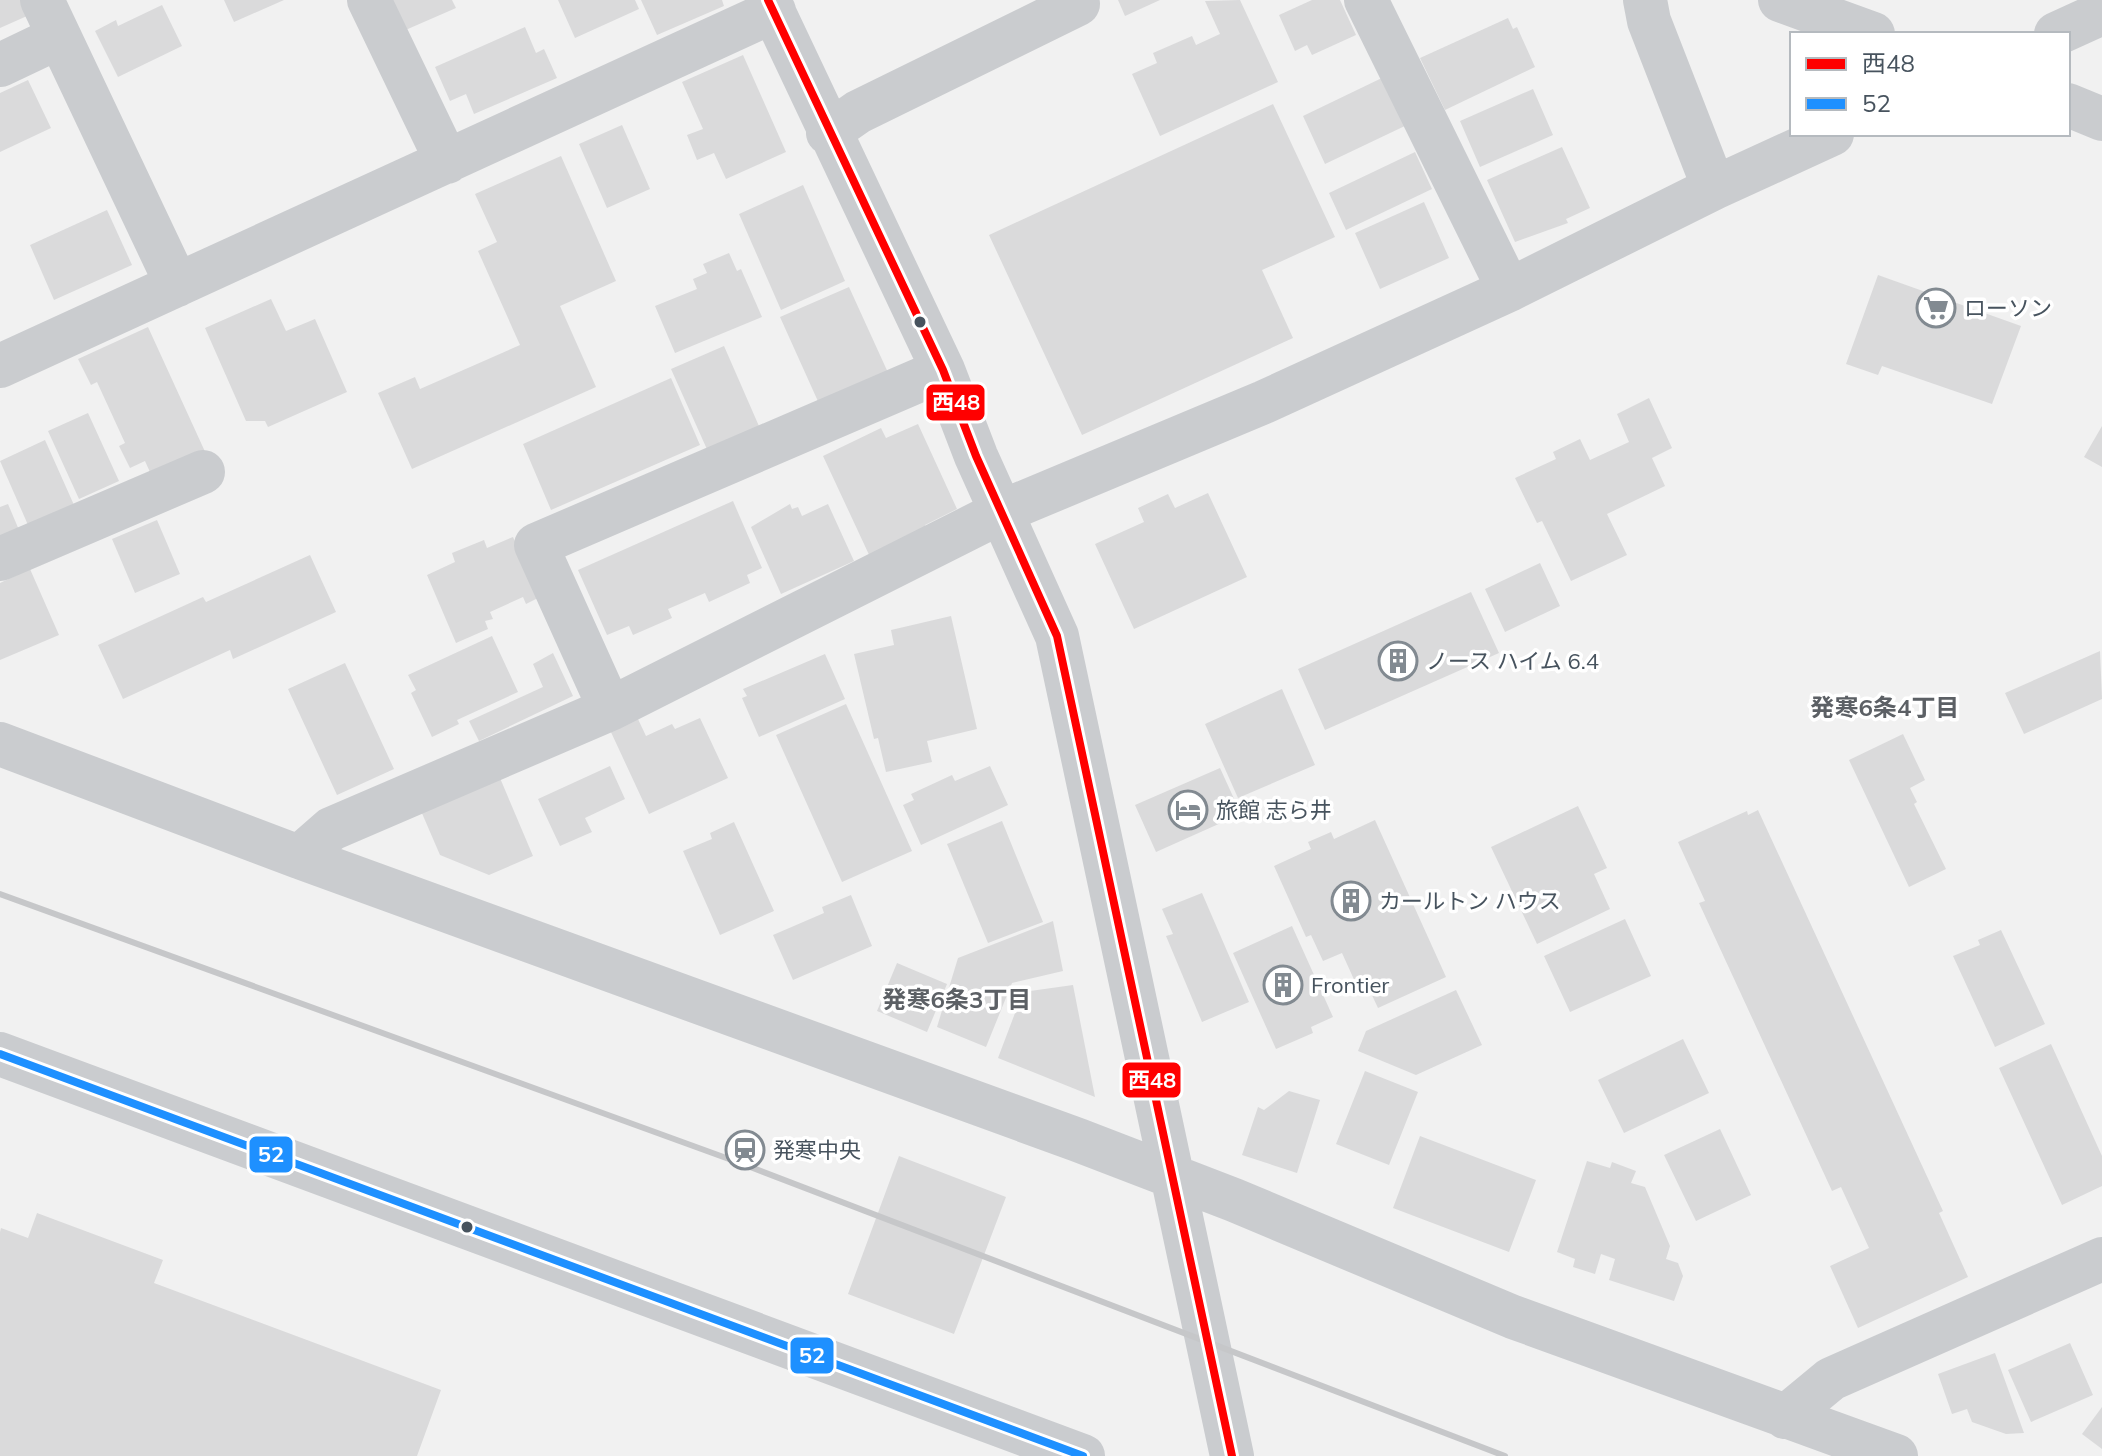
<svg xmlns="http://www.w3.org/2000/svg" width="2102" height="1456" viewBox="0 0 2102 1456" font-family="Mulish,'Noto Sans JP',sans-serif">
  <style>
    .building { fill: #dadadb }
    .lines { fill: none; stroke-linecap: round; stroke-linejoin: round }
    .minor { stroke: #cacccf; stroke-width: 44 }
    .rail { stroke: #c6c7c9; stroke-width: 6 }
    .bus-1-casing { stroke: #fff; stroke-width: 14 }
    .bus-2-casing { stroke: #fff; stroke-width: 14 }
    .bus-1 { stroke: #f00; stroke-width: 8 }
    .bus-2 { stroke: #1e90ff; stroke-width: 8 }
    .bus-dot { fill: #47535e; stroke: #fff; stroke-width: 3 }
    .labels { text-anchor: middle; stroke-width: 7; stroke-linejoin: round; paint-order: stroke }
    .poi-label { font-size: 22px; fill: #47535e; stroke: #fff; text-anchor: start }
    .neighbourhood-label { font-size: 24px; font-weight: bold; fill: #5c6065; stroke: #fff }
    .line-badge { stroke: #fff; stroke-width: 3 }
    .badge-label { font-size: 22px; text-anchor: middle; font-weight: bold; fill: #fff }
  </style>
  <rect width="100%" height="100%" fill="#f1f1f1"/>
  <path class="building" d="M 0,0 L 27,0 L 27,16 L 0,28 Z
    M 224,0 L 284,0 L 234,22 Z
    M 387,0 L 452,0 L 456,8 L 401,32 Z
    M 558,0 L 635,0 L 639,9 L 575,38 Z
    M 641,0 L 722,0 L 724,6 L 657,35 Z
    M 1118,0 L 1160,0 L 1125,16 Z
    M 1240,0 L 1278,82 L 1160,136 L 1132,74 L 1157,63 L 1153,53 L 1192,36 L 1196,45 L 1220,34 L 1205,1 Z
    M 1312,0 L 1340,0 L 1356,35 L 1312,55 L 1307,45 L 1295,51 L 1279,15 Z
    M 162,5 L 182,46 L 118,77 L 95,31 L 116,20 L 118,26 Z
    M 1508,18 L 1513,29 L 1517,27 L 1535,67 L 1445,110 L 1420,58 Z
    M 525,27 L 536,53 L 544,49 L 557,78 L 474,114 L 466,94 L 450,101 L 435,67 Z
    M 743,55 L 786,152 L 726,179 L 714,153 L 697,160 L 687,135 L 703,129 L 682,82 Z
    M 1386,76 L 1409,124 L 1325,164 L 1303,116 Z
    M 28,80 L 51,128 L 0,152 L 0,93 Z
    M 1533,89 L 1553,135 L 1480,167 L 1460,121 Z
    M 1273,104 L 1335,237 L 1262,270 L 1293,338 L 1082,435 L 989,235 Z
    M 622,125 L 650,189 L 607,208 L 579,144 Z
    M 1562,147 L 1590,208 L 1566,219 L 1568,223 L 1515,242 L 1487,180 Z
    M 1415,152 L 1432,189 L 1346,230 L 1329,193 Z
    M 561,156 L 616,281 L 560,306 L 596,387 L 412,469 L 378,393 L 415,377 L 420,389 L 520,345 L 478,251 L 497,242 L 475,194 Z
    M 803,185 L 845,281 L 781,310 L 739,214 Z
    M 1424,202 L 1449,258 L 1380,289 L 1355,233 Z
    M 107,210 L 132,265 L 54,300 L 30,245 Z
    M 729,253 L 737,271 L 741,269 L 762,317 L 675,353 L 655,306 L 697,289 L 693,279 L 707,273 L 703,264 Z
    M 1878,275 L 2021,326 L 1992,404 L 1882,366 L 1878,375 L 1846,364 Z
    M 849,287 L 890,377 L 821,408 L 780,317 Z
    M 271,299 L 286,331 L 315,319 L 347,392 L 268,427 L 265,421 L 246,421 L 205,328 Z
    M 148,327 L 207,456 L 154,481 L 145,461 L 130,468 L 119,446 L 125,443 L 97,382 L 91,385 L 78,359 Z
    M 724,346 L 762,433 L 710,456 L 671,369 Z
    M 671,378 L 700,445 L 551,510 L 523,444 Z
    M 1649,398 L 1672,448 L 1652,458 L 1665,486 L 1607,514 L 1627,555 L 1571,581 L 1542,521 L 1537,523 L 1515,478 L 1556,459 L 1553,452 L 1580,439 L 1590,460 L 1629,442 L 1617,414 Z
    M 88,413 L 119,481 L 79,499 L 48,431 Z
    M 918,424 L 957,509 L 925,525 L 928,532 L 871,559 L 823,456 L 881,428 L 886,438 Z
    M 2102,426 L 2102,467 L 2084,457 Z
    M 45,440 L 74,505 L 28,525 L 0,461 Z
    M 1208,493 L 1247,577 L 1134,629 L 1095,544 L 1144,522 L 1138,508 L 1168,494 L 1175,508 Z
    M 733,501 L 762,568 L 747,575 L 750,583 L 709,602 L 705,593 L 668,609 L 672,618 L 633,635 L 629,626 L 607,635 L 578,570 Z
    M 8,504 L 19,530 L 0,538 L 0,507 Z
    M 790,504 L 792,509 L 798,507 L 802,516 L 828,504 L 854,561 L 781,594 L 751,527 Z
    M 157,520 L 180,574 L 135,593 L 112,539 Z
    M 513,537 L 540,597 L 526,604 L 523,597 L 490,612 L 493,619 L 485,621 L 488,629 L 456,643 L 427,575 L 455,562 L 452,553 L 484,540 L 487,548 Z
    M 310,555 L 336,612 L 233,659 L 230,650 L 123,699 L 98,645 L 203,597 L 206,602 Z
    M 1540,563 L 1560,606 L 1505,632 L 1485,589 Z
    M 30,569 L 59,635 L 0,660 L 0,583 Z
    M 1471,592 L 1499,653 L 1325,730 L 1298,669 Z
    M 951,616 L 977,729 L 927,741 L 932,762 L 886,772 L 878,738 L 874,739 L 854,654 L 894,645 L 891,630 Z
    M 492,636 L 518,692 L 457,720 L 459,724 L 432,737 L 411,693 L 416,690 L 408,675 Z
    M 2100,651 L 2102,699 L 2024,734 L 2005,693 Z
    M 553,653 L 573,696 L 479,741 L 469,721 L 543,687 L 533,664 Z
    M 825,654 L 845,699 L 759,737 L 742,698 L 747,696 L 743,689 Z
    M 345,663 L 394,769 L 337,795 L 288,689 Z
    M 1282,689 L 1315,765 L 1238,798 L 1205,724 Z
    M 846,704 L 912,851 L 842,882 L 776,735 Z
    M 637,717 L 646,736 L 672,724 L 675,729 L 700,718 L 728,778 L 649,814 L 610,730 Z
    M 1903,734 L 1925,780 L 1910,788 L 1917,802 L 1914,804 L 1946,869 L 1909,887 L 1849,760 Z
    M 610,766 L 625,799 L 585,818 L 592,832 L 560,846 L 538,799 Z
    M 990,766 L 1008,805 L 921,845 L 903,805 L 914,800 L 911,794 L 952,775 L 955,781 Z
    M 1220,768 L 1241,814 L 1156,852 L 1135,805 Z
    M 500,778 L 533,856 L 489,875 L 440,855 L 421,811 Z
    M 1578,806 L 1607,868 L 1594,874 L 1610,909 L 1537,944 L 1491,847 Z
    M 1758,810 L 1943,1211 L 1939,1213 L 1968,1277 L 1858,1328 L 1830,1266 L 1869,1248 L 1841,1187 L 1832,1191 L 1699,903 L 1705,901 L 1678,842 L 1747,811 L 1748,815 Z
    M 1375,820 L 1446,977 L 1378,1008 L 1370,991 L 1361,995 L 1342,953 L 1323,961 L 1311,935 L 1306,937 L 1274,866 L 1311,849 L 1308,842 L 1331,832 L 1334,839 Z
    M 1002,821 L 1043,922 L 988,943 L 947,844 Z
    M 734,822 L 774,911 L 720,935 L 683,851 L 712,839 L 710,833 Z
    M 1202,893 L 1249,1002 L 1202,1022 L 1166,936 L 1173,934 L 1162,909 Z
    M 851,895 L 872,946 L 793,980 L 773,935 L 824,913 L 822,907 Z
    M 1625,919 L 1651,976 L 1570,1012 L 1544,956 Z
    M 1053,921 L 1063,971 L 1012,983 L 986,1047 L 937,1027 L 958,958 Z
    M 1292,926 L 1333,1017 L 1311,1027 L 1313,1033 L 1276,1049 L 1233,953 Z
    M 2001,930 L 2045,1024 L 1995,1047 L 1953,956 L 1980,945 L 1978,940 Z
    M 897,963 L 947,984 L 927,1032 L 877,1011 Z
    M 1073,985 L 1095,1097 L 998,1058 L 1023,992 Z
    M 1456,990 L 1482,1045 L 1416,1075 L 1358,1051 L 1366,1031 Z
    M 1683,1039 L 1709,1093 L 1624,1133 L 1598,1080 Z
    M 2051,1044 L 2102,1156 L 2102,1186 L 2062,1205 L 1999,1068 Z
    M 1365,1071 L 1418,1092 L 1389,1165 L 1336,1144 Z
    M 1289,1091 L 1320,1100 L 1297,1173 L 1242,1155 L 1258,1107 L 1264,1110 Z
    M 1720,1129 L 1751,1195 L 1696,1221 L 1664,1155 Z
    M 1420,1136 L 1536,1180 L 1509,1252 L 1393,1208 Z
    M 899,1156 L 1006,1197 L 954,1334 L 848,1294 Z
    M 1587,1161 L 1610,1168 L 1612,1162 L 1636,1171 L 1631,1183 L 1645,1187 L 1670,1246 L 1666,1259 L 1678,1263 L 1683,1276 L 1674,1301 L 1609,1280 L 1615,1259 L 1601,1254 L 1595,1274 L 1573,1267 L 1575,1259 L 1557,1252 Z
    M 37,1213 L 163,1260 L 154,1283 L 441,1390 L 417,1456 L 0,1456 L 0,1232 L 1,1228 L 28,1238 Z
    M 2070,1343 L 2093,1395 L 2031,1422 L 2008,1370 Z
    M 1995,1353 L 2024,1433 L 2006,1434 L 1972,1422 L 1967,1409 L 1952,1414 L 1938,1374 Z
    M 2102,1407 L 2102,1449 L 2082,1434 Z"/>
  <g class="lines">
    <path class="minor" d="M 42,0 L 177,285
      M 369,0 L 447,162
      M 768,0 L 943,370 L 976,456 L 1057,636 L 1232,1456
      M 1366,0 L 1509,290
      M 1645,0 L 1649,21 L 1714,188
      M 1780,0 L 1873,34
      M 2056,34 L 2102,13
      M 0,65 L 59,37
      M 2068,105 L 2102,119
      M 828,133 L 858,112 L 1078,4 L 1076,0
      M 0,366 L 774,11
      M 0,559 L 203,472
      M 610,709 L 536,545 L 943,370
      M 0,744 L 299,857 L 1078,1140 L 1234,1200 L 1513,1317 L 1896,1456
      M 299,857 L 331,829 L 610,709 L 1001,512 L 1264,402 L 1509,290 L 1714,188 L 1832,134
      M 0,1054 L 1083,1456
      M 1785,1417 L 1831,1379 L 2102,1259"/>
    <path class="rail" d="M 0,894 L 740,1163 L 1505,1456"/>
    <defs>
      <path id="bus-1" d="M 768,0 L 943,370 L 976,456 L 1057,636 L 1232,1456"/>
      <path id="bus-2" d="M 0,1054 L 1083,1456"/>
    </defs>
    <use href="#bus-1" class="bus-1-casing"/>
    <use href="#bus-2" class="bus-2-casing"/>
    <use href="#bus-1" class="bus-1"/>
    <use href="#bus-2" class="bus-2"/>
  </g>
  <defs>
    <symbol id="supermarket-ring" viewBox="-11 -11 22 22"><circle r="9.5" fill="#fff" stroke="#828a91" stroke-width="1.5"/><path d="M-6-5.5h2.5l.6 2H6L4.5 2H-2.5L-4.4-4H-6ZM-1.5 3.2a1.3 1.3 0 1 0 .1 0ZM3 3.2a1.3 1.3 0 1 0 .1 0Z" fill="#828a91"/></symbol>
    <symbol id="building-ring" viewBox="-11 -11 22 22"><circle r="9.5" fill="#fff" stroke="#828a91" stroke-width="1.5"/><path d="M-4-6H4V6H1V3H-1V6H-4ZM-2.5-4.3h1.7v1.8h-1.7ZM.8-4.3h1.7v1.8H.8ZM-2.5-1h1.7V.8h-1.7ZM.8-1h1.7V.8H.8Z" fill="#828a91"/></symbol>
    <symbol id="hotel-ring" viewBox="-11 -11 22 22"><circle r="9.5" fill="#fff" stroke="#828a91" stroke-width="1.5"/><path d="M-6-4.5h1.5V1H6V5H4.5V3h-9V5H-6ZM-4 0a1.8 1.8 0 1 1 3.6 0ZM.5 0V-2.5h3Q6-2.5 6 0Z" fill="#828a91"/></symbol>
    <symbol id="station-ring" viewBox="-11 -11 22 22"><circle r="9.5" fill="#fff" stroke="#828a91" stroke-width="1.5"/><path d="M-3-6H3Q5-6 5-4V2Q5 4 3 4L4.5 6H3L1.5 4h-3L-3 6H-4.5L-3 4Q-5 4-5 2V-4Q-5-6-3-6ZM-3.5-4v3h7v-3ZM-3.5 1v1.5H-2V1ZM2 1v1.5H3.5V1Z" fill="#828a91"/></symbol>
  </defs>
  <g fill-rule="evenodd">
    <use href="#supermarket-ring" x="1914" y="286" width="44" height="44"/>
    <use href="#building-ring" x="1376" y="639" width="44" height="44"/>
    <use href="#hotel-ring" x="1166" y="788" width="44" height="44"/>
    <use href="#building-ring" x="1329" y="879" width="44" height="44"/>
    <use href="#building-ring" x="1261" y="963" width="44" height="44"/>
    <use href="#station-ring" x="723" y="1128" width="44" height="44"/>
  </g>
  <g class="bus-dot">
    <circle cx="920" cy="322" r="7"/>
    <circle cx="467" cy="1227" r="7"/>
  </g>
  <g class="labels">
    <g class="poi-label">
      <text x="1964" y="316">ローソン</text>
      <text x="1426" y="669">ノース ハイム 6.4</text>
      <text x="1216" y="818">旅館 志ら井</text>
      <text x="1379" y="909">カールトン ハウス</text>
      <text x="1311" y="993">Frontier</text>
      <text x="773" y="1158">発寒中央</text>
    </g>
    <g class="neighbourhood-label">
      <text x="1885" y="716">発寒6条4丁目</text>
      <text x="957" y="1008">発寒6条3丁目</text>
    </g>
  </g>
  <g class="line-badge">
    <rect x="925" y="383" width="61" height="39" rx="8" fill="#f00"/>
    <rect x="1121" y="1061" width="61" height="38" rx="8" fill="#f00"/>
    <rect x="248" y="1135" width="46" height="39" rx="8" fill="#1e90ff"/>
    <rect x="789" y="1336" width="46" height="39" rx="8" fill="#1e90ff"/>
  </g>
  <g class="badge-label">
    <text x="956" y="410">西48</text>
    <text x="1152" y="1088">西48</text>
    <text x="271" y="1162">52</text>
    <text x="812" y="1363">52</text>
  </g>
  <rect x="1790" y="32" width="280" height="104" fill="#ffffff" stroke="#b5babf" stroke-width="2"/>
  <rect x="1806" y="58" width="40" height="12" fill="#ff0000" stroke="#b5babf" stroke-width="2"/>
  <text x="1862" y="72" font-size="24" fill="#47535e">西48</text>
  <rect x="1806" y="98" width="40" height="12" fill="#1e90ff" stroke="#b5babf" stroke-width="2"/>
  <text x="1862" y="112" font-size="24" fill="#47535e">52</text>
</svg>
